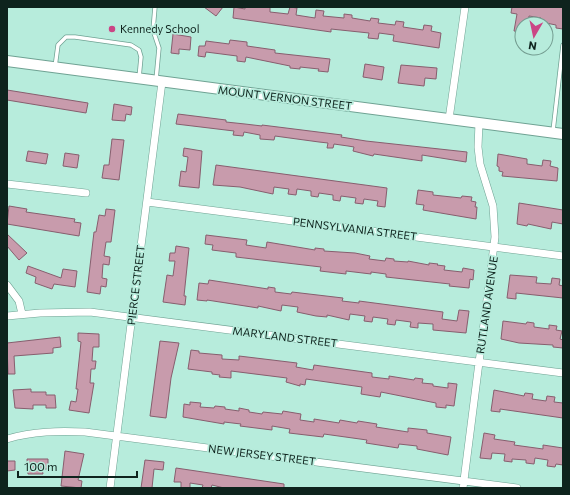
<svg xmlns="http://www.w3.org/2000/svg" width="570" height="495" viewBox="0 0 570 495" font-family="Commissioner,sans-serif">
  <style>
    .building { fill: #c89bac; stroke: #875e6e }
    .lines { fill: none; stroke-linecap: round; stroke-linejoin: round }
    .lane-casing { stroke: #6fa293; stroke-width: 5 }
    .street-casing { stroke: #6fa293; stroke-width: 8 }
    .secondary-casing { stroke: #6fa293; stroke-width: 12 }
    .lane { stroke: #fff; stroke-width: 3.5 }
    .street { stroke: #fff; stroke-width: 7 }
    .secondary { stroke: #fff; stroke-width: 10 }
    .poi-dot { fill: #cb4585; stroke: #b7ecdc; stroke-width: 1.5 }
    .labels { text-anchor: middle; stroke-width: 3.5; stroke-linejoin: round; paint-order: stroke }
    .poi-label { font-size: 11px; fill: #0e231d; stroke: #b7ecdc; text-anchor: start }
    .street-label { font-size: 11px; fill: #0e231d; stroke: #b7ecdc }
  </style>
  <rect width="100%" height="100%" fill="#b7ecdc"/>
  <path class="building" d="M 204,7 L 223,7 L 216,16 Z
    M 234,7 L 245,9 L 245,7 L 270,7 L 270,12 L 288,14 L 290,7 L 297,8 L 296,15 L 315,18 L 316,10 L 324,11 L 323,16 L 344,18 L 344,14 L 352,15 L 352,18 L 370,21 L 371,18 L 379,19 L 378,23 L 395,25 L 396,21 L 404,22 L 403,27 L 423,30 L 424,25 L 432,26 L 431,31 L 441,33 L 439,48 L 393,41 L 394,35 L 379,33 L 378,39 L 368,38 L 369,33 L 331,29 L 331,32 L 233,18 Z
    M 512,7 L 563,7 L 563,29 L 556,28 L 556,25 L 541,22 L 541,18 L 529,16 L 528,24 L 522,24 L 522,32 L 514,31 L 517,14 L 511,13 Z
    M 173,34 L 191,37 L 190,50 L 179,49 L 179,54 L 171,53 Z
    M 230,40 L 247,42 L 247,46 L 275,50 L 275,53 L 330,59 L 328,72 L 318,71 L 319,69 L 300,67 L 300,69 L 290,68 L 290,66 L 246,57 L 245,62 L 237,61 L 237,56 L 206,52 L 205,57 L 198,56 L 199,46 L 205,46 L 206,41 L 229,44 Z
    M 365,64 L 384,67 L 382,80 L 363,77 Z
    M 401,65 L 437,68 L 436,79 L 425,78 L 424,86 L 398,83 Z
    M 7,90 L 88,103 L 86,113 L 7,100 Z
    M 114,104 L 132,107 L 131,115 L 126,114 L 125,121 L 112,120 Z
    M 178,114 L 226,120 L 226,122 L 245,124 L 262,126 L 262,125 L 342,135 L 341,137 L 366,141 L 467,152 L 466,162 L 422,155 L 422,161 L 374,154 L 373,156 L 353,151 L 354,147 L 348,146 L 334,144 L 333,148 L 327,148 L 328,143 L 319,142 L 275,136 L 274,140 L 260,139 L 260,135 L 244,132 L 243,136 L 233,135 L 234,131 L 176,124 Z
    M 112,139 L 124,140 L 119,180 L 102,178 L 104,165 L 109,165 Z
    M 184,148 L 202,151 L 199,188 L 179,186 L 181,171 L 186,172 L 188,157 L 183,156 Z
    M 28,151 L 48,154 L 46,164 L 26,161 Z
    M 65,153 L 79,155 L 77,168 L 63,166 Z
    M 498,154 L 527,159 L 527,164 L 542,166 L 543,160 L 551,161 L 550,166 L 558,168 L 557,181 L 502,176 L 503,172 L 499,171 L 499,167 L 497,166 Z
    M 216,165 L 387,188 L 385,207 L 377,206 L 378,201 L 364,199 L 363,204 L 355,203 L 356,198 L 341,196 L 340,201 L 333,200 L 333,195 L 319,193 L 318,197 L 311,196 L 311,191 L 297,189 L 296,195 L 288,194 L 289,189 L 274,187 L 273,194 L 240,187 L 213,185 Z
    M 418,190 L 433,192 L 433,195 L 461,198 L 462,196 L 472,197 L 471,201 L 476,202 L 475,207 L 477,207 L 476,219 L 423,210 L 424,205 L 416,204 Z
    M 519,203 L 563,210 L 563,224 L 552,222 L 551,229 L 528,224 L 527,226 L 517,224 Z
    M 9,206 L 27,209 L 26,212 L 75,219 L 74,222 L 81,223 L 79,236 L 7,224 Z
    M 106,209 L 115,210 L 111,242 L 106,242 L 104,256 L 110,257 L 109,265 L 103,264 L 102,278 L 107,279 L 106,287 L 101,286 L 100,294 L 87,292 L 94,232 L 96,232 L 99,215 L 105,216 Z
    M 7,234 L 27,253 L 19,260 L 7,246 Z
    M 206,235 L 247,240 L 246,245 L 266,248 L 267,242 L 315,250 L 315,248 L 324,249 L 324,251 L 355,253 L 370,256 L 369,259 L 385,261 L 386,258 L 394,259 L 394,261 L 408,262 L 408,261 L 429,265 L 429,263 L 438,264 L 437,265 L 445,266 L 444,270 L 462,272 L 463,268 L 474,270 L 473,280 L 470,279 L 469,288 L 449,286 L 450,284 L 386,277 L 386,274 L 371,272 L 371,274 L 346,271 L 346,274 L 320,271 L 321,267 L 236,257 L 236,253 L 212,250 L 213,245 L 205,244 Z
    M 176,246 L 189,248 L 184,296 L 186,296 L 185,305 L 163,302 L 167,275 L 173,276 L 175,261 L 169,261 L 170,253 L 175,253 Z
    M 28,266 L 61,278 L 63,269 L 77,271 L 75,287 L 54,284 L 52,289 L 35,283 L 36,277 L 26,273 Z
    M 510,275 L 537,277 L 536,283 L 551,284 L 552,278 L 560,279 L 559,285 L 563,286 L 563,298 L 516,293 L 516,299 L 507,298 Z
    M 209,280 L 268,289 L 268,287 L 275,288 L 275,292 L 291,294 L 292,292 L 343,298 L 342,301 L 359,303 L 359,301 L 443,312 L 442,319 L 457,321 L 459,310 L 469,311 L 466,333 L 433,330 L 433,324 L 418,323 L 418,328 L 410,327 L 411,322 L 396,320 L 395,325 L 387,324 L 388,319 L 373,317 L 372,322 L 364,321 L 365,316 L 350,314 L 349,320 L 327,315 L 327,317 L 316,316 L 297,312 L 298,307 L 282,305 L 281,311 L 258,306 L 258,308 L 207,300 L 207,301 L 197,300 L 199,283 L 208,284 Z
    M 503,321 L 526,324 L 527,322 L 534,323 L 534,327 L 549,329 L 549,325 L 557,326 L 556,330 L 562,331 L 560,339 L 563,340 L 563,348 L 553,347 L 553,345 L 519,343 L 501,339 Z
    M 78,333 L 99,334 L 99,347 L 93,347 L 92,361 L 96,361 L 95,369 L 91,369 L 90,383 L 94,383 L 89,413 L 69,410 L 71,401 L 76,402 L 78,389 L 76,389 L 81,342 L 78,341 Z
    M 60,337 L 61,347 L 53,348 L 53,353 L 14,356 L 15,374 L 8,374 L 7,343 Z
    M 160,341 L 179,343 L 171,378 L 166,418 L 150,416 Z
    M 191,350 L 199,351 L 199,353 L 222,355 L 222,359 L 239,360 L 239,356 L 297,363 L 296,367 L 313,370 L 314,365 L 372,373 L 372,377 L 389,379 L 389,376 L 414,380 L 415,378 L 423,379 L 422,383 L 433,384 L 433,386 L 448,388 L 448,383 L 457,384 L 454,406 L 446,405 L 446,408 L 436,407 L 436,403 L 381,392 L 380,397 L 361,394 L 362,387 L 306,379 L 305,385 L 300,384 L 300,386 L 286,382 L 287,378 L 231,371 L 231,378 L 219,377 L 220,375 L 212,374 L 212,372 L 188,369 Z
    M 31,389 L 31,392 L 46,392 L 46,395 L 55,395 L 56,408 L 46,408 L 46,405 L 33,405 L 33,409 L 15,408 L 13,390 Z
    M 494,390 L 524,396 L 525,393 L 533,394 L 532,399 L 546,401 L 547,396 L 555,397 L 554,402 L 563,403 L 563,418 L 500,409 L 500,412 L 491,411 Z
    M 190,402 L 201,403 L 200,407 L 214,408 L 215,406 L 225,407 L 225,409 L 239,411 L 239,408 L 249,410 L 249,412 L 262,414 L 263,412 L 282,414 L 283,411 L 301,414 L 300,420 L 314,422 L 314,419 L 339,423 L 340,420 L 357,423 L 358,421 L 377,424 L 376,427 L 408,432 L 408,428 L 427,430 L 427,433 L 451,437 L 448,455 L 417,449 L 417,446 L 399,444 L 398,448 L 366,443 L 367,440 L 324,434 L 323,437 L 289,433 L 290,429 L 272,426 L 272,430 L 240,426 L 241,424 L 224,422 L 224,424 L 183,417 L 184,404 L 190,405 Z
    M 484,433 L 495,435 L 494,439 L 515,442 L 514,445 L 543,449 L 543,445 L 563,448 L 563,465 L 556,464 L 555,467 L 547,466 L 548,460 L 535,458 L 534,464 L 526,463 L 526,460 L 512,459 L 512,462 L 504,461 L 505,454 L 492,453 L 491,459 L 480,458 Z
    M 65,451 L 84,454 L 78,480 L 82,481 L 81,488 L 61,486 Z
    M 27,459 L 48,459 L 48,469 L 42,469 L 43,474 L 28,474 Z
    M 145,460 L 164,462 L 163,470 L 154,469 L 152,488 L 141,488 Z
    M 7,461 L 15,461 L 15,470 L 7,471 Z
    M 176,468 L 284,484 L 284,488 L 224,488 L 212,485 L 211,488 L 202,488 L 203,485 L 190,483 L 190,488 L 181,488 L 181,482 L 174,482 Z"/>
  <g class="lines">
    <defs>
      <path id="lane" d="M 155,7 L 153,30 L 159,48 L 156,80
        M 55,67 L 58,45 L 66,37 L 75,37 L 131,45 L 139,50 L 141,57 L 139,78
        M 553,131 L 563,45"/>
      <path id="street" d="M 449,119 L 465,7
        M 7,184 L 86,193
        M 147,202 L 563,256
        M 7,285 L 19,301 L 22,314
        M 7,316 L 40,313 L 90,312 L 563,373
        M 7,439 C 33,431 59,431 85,432 L 517,488
        M 110,488 L 162,82
        M 463,488 L 495,237 L 493,206 L 480,164 L 478,147 L 479,123"/>
      <path id="secondary" d="M 7,61 L 563,134"/>
    </defs>
    <use href="#lane" class="lane-casing"/>
    <use href="#street" class="street-casing"/>
    <use href="#secondary" class="secondary-casing"/>
    <use href="#lane" class="lane"/>
    <use href="#street" class="street"/>
    <use href="#secondary" class="secondary"/>
  </g>
  <circle class="poi-dot" cx="112" cy="29" r="4"/>
  <g class="labels">
    <g class="poi-label">
      <text x="120" y="33">Kennedy School</text>
    </g>
    <g class="street-label">
      <text transform="translate(285 98) rotate(7)" y="4">MOUNT VERNON STREET</text>
      <text transform="translate(355 229) rotate(7)" y="4">PENNSYLVANIA STREET</text>
      <text transform="translate(136 285) rotate(-83)" y="4">PIERCE STREET</text>
      <text transform="translate(487 305) rotate(-82)" y="4">RUTLAND AVENUE</text>
      <text transform="translate(285 337) rotate(7)" y="4">MARYLAND STREET</text>
      <text transform="translate(262 455) rotate(7)" y="4">NEW JERSEY STREET</text>
    </g>
  </g>
  <rect width="570" height="495" fill="none" stroke="#0e231d" stroke-width="16"/>
  <g transform="translate(534 36) rotate(189)"><circle r="19" fill="#b7ecdc" stroke="#739c90"/>
  <path d="M0-3L7 15L0 10L-7 15Z" fill="#cb4585"/>
  <text y="-6" font-size="11" font-weight="bold" text-anchor="middle" fill="#0e231d">N</text>
  </g>
  <path d="M18 471v6h119v-6" fill="none" stroke="#0e231d" stroke-width="2"/>
  <text x="24" y="471" font-size="12" fill="#0e231d" stroke="#b7ecdc" stroke-width="3" paint-order="stroke">100 m</text>
</svg>
